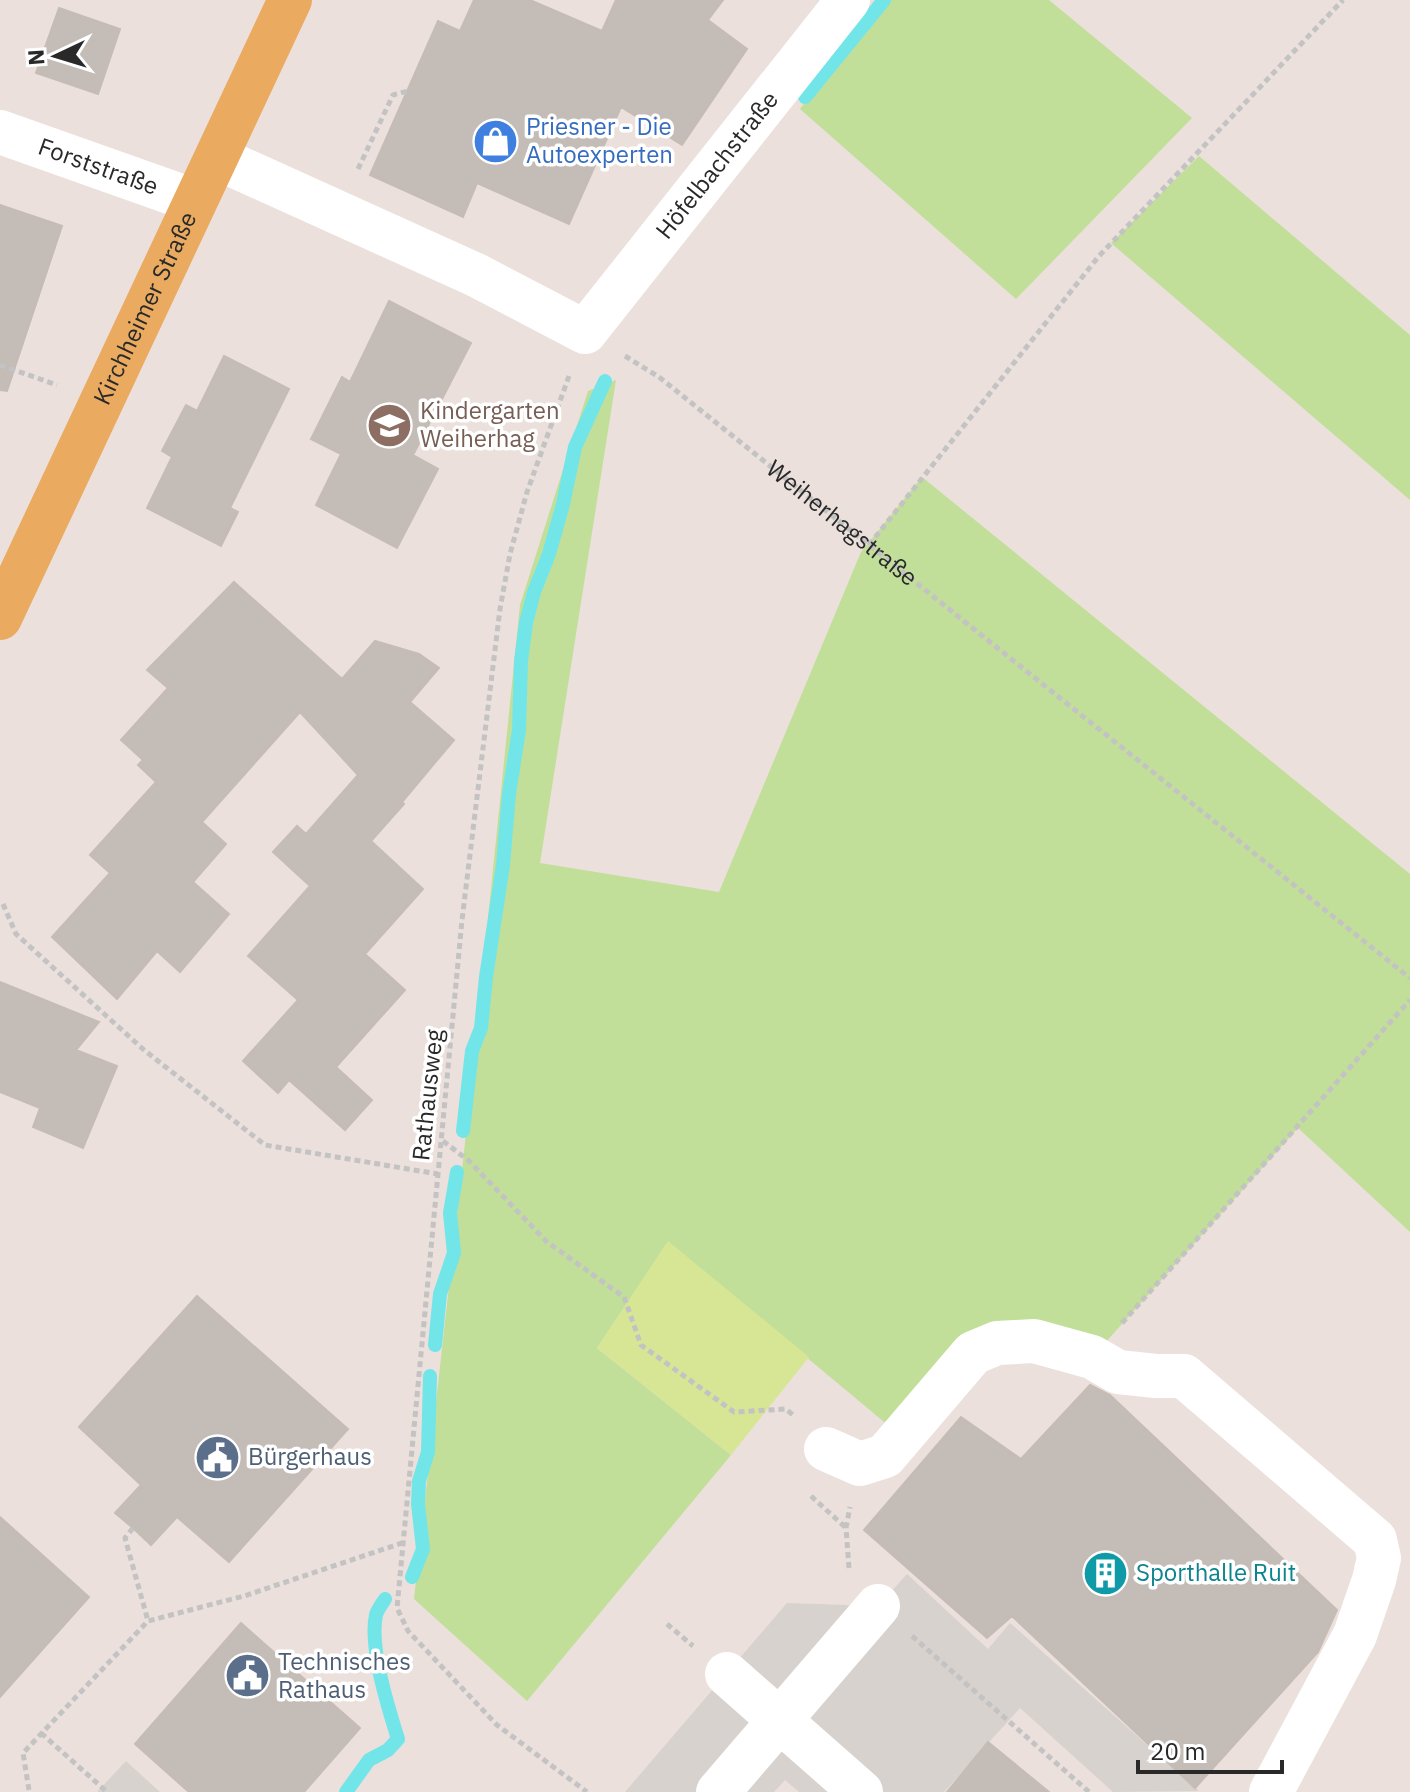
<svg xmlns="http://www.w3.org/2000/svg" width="1410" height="1792" viewBox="0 0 1410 1792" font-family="'IBM Plex Sans',sans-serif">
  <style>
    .green { fill: #c1df99 }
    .pitch { fill: #d7e695 }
    .plaza { fill: #d7d2ce }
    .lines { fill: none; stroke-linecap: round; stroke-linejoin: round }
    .stream { stroke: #72e5e9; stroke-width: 14 }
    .building { fill: #c3bcb7; stroke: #c6bcb5; stroke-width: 2 }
    .path { stroke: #c3c3c3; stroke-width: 5; stroke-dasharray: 6 4; stroke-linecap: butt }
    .minor { stroke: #fff; stroke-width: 44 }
    .major { stroke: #eaaa60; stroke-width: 44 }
    .labels { text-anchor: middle; stroke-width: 7; stroke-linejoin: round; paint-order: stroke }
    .shop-label { font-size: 24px; fill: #366cbe; stroke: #fff; text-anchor: start }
    .street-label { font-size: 24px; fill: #292929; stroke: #fff }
    .education-label { font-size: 24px; fill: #785e54; stroke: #fff; text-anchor: start }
    .service-label { font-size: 24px; fill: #4e5e75; stroke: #fff; text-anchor: start }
    .culture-label { font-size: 24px; fill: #0d838f; stroke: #fff; text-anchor: start }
  </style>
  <rect width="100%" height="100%" fill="#ebe0db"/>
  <path class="green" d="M 883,0 L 1049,0 L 1192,118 L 1016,299 L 800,109 Z
    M 1199,156 L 1410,335 L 1410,500 L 1111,243 Z
    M 616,380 L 540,863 L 719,892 L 861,552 L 922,477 L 1410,874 L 1410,1232 L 1298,1128 L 1104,1344 L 973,1353 L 901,1436 L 668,1242 L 597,1348 L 731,1455 L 527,1701 L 414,1599 L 466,1134 L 520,605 L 588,391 Z"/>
  <path class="pitch" d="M 668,1241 L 809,1357 L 731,1455 L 597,1348 Z"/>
  <path class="plaza" d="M 907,1574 L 988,1649 L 1010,1623 L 1199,1791 L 1113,1792 L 1020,1708 L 944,1792 L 799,1792 L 785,1780 L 774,1792 L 625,1792 L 787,1603 L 878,1606 Z
    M 126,1761 L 160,1792 L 97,1792 Z"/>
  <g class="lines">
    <path class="stream" d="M 805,97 L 884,0
      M 463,1131 L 472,1051 L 481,1028 L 486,977 L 503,865 L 509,794 L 519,730 L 521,661 L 526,623 L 534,592 L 549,554 L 563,504 L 575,447 L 605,381
      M 435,1345 L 440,1294 L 454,1253 L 450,1213 L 457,1172
      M 412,1577 L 423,1549 L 418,1504 L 419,1481 L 428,1452 L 430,1376
      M 346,1792 L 369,1760 L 388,1750 L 398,1739 C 388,1707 369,1647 376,1615 C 377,1610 382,1604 385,1599"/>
  </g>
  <path class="building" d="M 474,0 L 530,0 L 602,31 L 616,0 L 723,0 L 708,20 L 747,49 L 682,145 L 621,107 L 569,224 L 477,183 L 463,217 L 370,175 L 438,21 L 460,31 Z
    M 59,8 L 120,29 L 98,94 L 36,73 Z
    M 0,205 L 62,226 L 7,391 L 0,390 Z
    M 389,301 L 471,343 L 413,455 L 438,469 L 397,548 L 316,505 L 341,454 L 311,439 L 342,377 L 350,382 Z
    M 224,356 L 289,389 L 230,508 L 238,512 L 221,546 L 147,508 L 172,457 L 162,451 L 186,405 L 197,411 Z
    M 234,582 L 342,679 L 375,641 L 419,654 L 439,668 L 410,702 L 454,740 L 402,802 L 404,804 L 371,841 L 423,889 L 365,954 L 405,990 L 336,1067 L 372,1100 L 345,1130 L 289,1080 L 278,1093 L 243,1061 L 298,1000 L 248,956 L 310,886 L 273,852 L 297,826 L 306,834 L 358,775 L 300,712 L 202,822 L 226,844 L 193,882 L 229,914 L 180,972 L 157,951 L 117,999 L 52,937 L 110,873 L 90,855 L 156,782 L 138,765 L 143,760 L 121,740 L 168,688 L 147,670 Z
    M 0,982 L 99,1022 L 76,1050 L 117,1066 L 83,1148 L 33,1127 L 40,1108 L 0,1092 Z
    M 197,1296 L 348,1429 L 229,1562 L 177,1517 L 151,1545 L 133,1528 L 115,1513 L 141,1485 L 79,1427 Z
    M 1090,1385 L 1110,1395 L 1337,1610 L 1318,1652 L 1195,1788 L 1012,1616 L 987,1638 L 864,1530 L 961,1417 L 1021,1459 Z
    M 0,1517 L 89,1597 L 0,1697 Z
    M 241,1623 L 360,1728 L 304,1792 L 189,1792 L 135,1744 Z
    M 988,1742 L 1049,1792 L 947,1792 Z"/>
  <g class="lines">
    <g class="path">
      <path d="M 358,169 L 393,95 L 408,91"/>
      <path id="s1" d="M 625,356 L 659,377 L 1410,978"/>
      <path d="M 0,365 L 57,385"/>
      <path d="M 569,376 L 527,492 L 510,554 L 500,609 L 462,920 L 397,1608 L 408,1631 L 497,1725 L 587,1792"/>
      <path d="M 869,545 L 1099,256 L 1343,0"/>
      <path d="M 3,904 L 16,934 L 144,1050 L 265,1145 L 438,1174"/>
      <path d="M 443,1141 L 469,1161 L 547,1242 L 624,1297 L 641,1345 L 734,1412 L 786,1409 L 793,1415"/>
      <path d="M 1122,1323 L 1410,1000"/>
      <path d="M 811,1496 L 845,1527"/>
      <path d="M 133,1528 L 125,1538 L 148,1621"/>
      <path d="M 849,1568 L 846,1528 L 850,1507"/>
      <path d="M 667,1624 L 693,1646"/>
      <path d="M 912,1636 L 1089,1792"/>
      <path d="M 41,1733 L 107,1792"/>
      <path d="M 29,1790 L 23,1753 L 148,1621 L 244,1596 L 402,1543"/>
    </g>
    <g class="minor">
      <path id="s2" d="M 0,132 L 195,201"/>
      <path id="s3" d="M 217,158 L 476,275 L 585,332 L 848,0"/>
      <path d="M 826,1449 L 860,1464 L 885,1456 L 973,1353 L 997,1343 L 1034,1341 L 1092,1357 L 1118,1372 L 1156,1376 L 1184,1376 L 1375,1540 L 1379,1558 L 1374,1580 L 1355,1635 L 1271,1792"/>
      <path d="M 727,1674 L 861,1792"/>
      <path d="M 718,1792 L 878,1606"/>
    </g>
    <path class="major" id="s4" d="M 0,618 L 290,0"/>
  </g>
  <defs>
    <symbol id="shop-disc" viewBox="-11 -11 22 22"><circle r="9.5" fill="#3f7fe0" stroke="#fff"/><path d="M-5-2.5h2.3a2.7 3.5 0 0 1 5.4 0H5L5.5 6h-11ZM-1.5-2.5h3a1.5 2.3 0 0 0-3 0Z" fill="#fff"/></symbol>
    <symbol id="school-disc" viewBox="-11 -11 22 22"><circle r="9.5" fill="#8d6e63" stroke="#fff"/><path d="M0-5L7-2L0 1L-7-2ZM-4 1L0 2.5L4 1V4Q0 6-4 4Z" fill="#fff"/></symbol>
    <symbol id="civic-disc" viewBox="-11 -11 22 22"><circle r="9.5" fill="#5c6f8a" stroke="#fff"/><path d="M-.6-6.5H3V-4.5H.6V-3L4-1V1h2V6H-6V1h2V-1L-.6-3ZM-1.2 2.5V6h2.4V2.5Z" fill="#fff"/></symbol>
    <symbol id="building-disc" viewBox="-11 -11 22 22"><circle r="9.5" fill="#0f9aa8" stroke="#fff"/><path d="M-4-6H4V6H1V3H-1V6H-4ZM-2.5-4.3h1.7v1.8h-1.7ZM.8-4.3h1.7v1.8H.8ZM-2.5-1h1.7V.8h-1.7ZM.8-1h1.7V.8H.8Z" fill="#fff"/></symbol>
  </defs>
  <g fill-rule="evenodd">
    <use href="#shop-disc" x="470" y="116" width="51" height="51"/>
    <use href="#school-disc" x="364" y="400" width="51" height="51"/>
    <use href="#civic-disc" x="192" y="1432" width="51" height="51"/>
    <use href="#building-disc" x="1080" y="1548" width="51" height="51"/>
    <use href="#civic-disc" x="222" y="1650" width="51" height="51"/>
  </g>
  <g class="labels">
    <g class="shop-label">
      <text x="526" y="135">Priesner - Die<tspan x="526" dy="28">Autoexperten</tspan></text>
    </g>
    <g class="street-label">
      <text dy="8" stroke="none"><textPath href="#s3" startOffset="620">Höfelbachstraße</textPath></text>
      <text dy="8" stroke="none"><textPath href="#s2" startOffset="104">Forststraße</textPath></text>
      <text dy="8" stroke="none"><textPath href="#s4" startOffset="342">Kirchheimer Straße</textPath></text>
      <text dy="8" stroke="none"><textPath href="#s1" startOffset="274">Weiherhagstraße</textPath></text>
      <text transform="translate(428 1095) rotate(-84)" y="8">Rathausweg</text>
    </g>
    <g class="education-label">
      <text x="420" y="419">Kindergarten<tspan x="420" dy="28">Weiherhag</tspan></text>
    </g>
    <g class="service-label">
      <text x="248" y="1465">Bürgerhaus</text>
      <text x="278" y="1670">Technisches<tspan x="278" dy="28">Rathaus</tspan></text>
    </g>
    <g class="culture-label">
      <text x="1136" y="1581">Sporthalle Ruit</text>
    </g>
  </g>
  <g transform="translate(56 56) rotate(266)" stroke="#ffffff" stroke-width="6" paint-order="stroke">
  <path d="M0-6L14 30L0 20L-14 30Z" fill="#292929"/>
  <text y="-12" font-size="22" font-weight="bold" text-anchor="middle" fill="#292929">N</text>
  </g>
  <path d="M1138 1760v12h144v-12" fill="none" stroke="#292929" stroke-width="4"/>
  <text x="1150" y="1760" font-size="24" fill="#292929" stroke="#ffffff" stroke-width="6" paint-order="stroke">20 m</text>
</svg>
